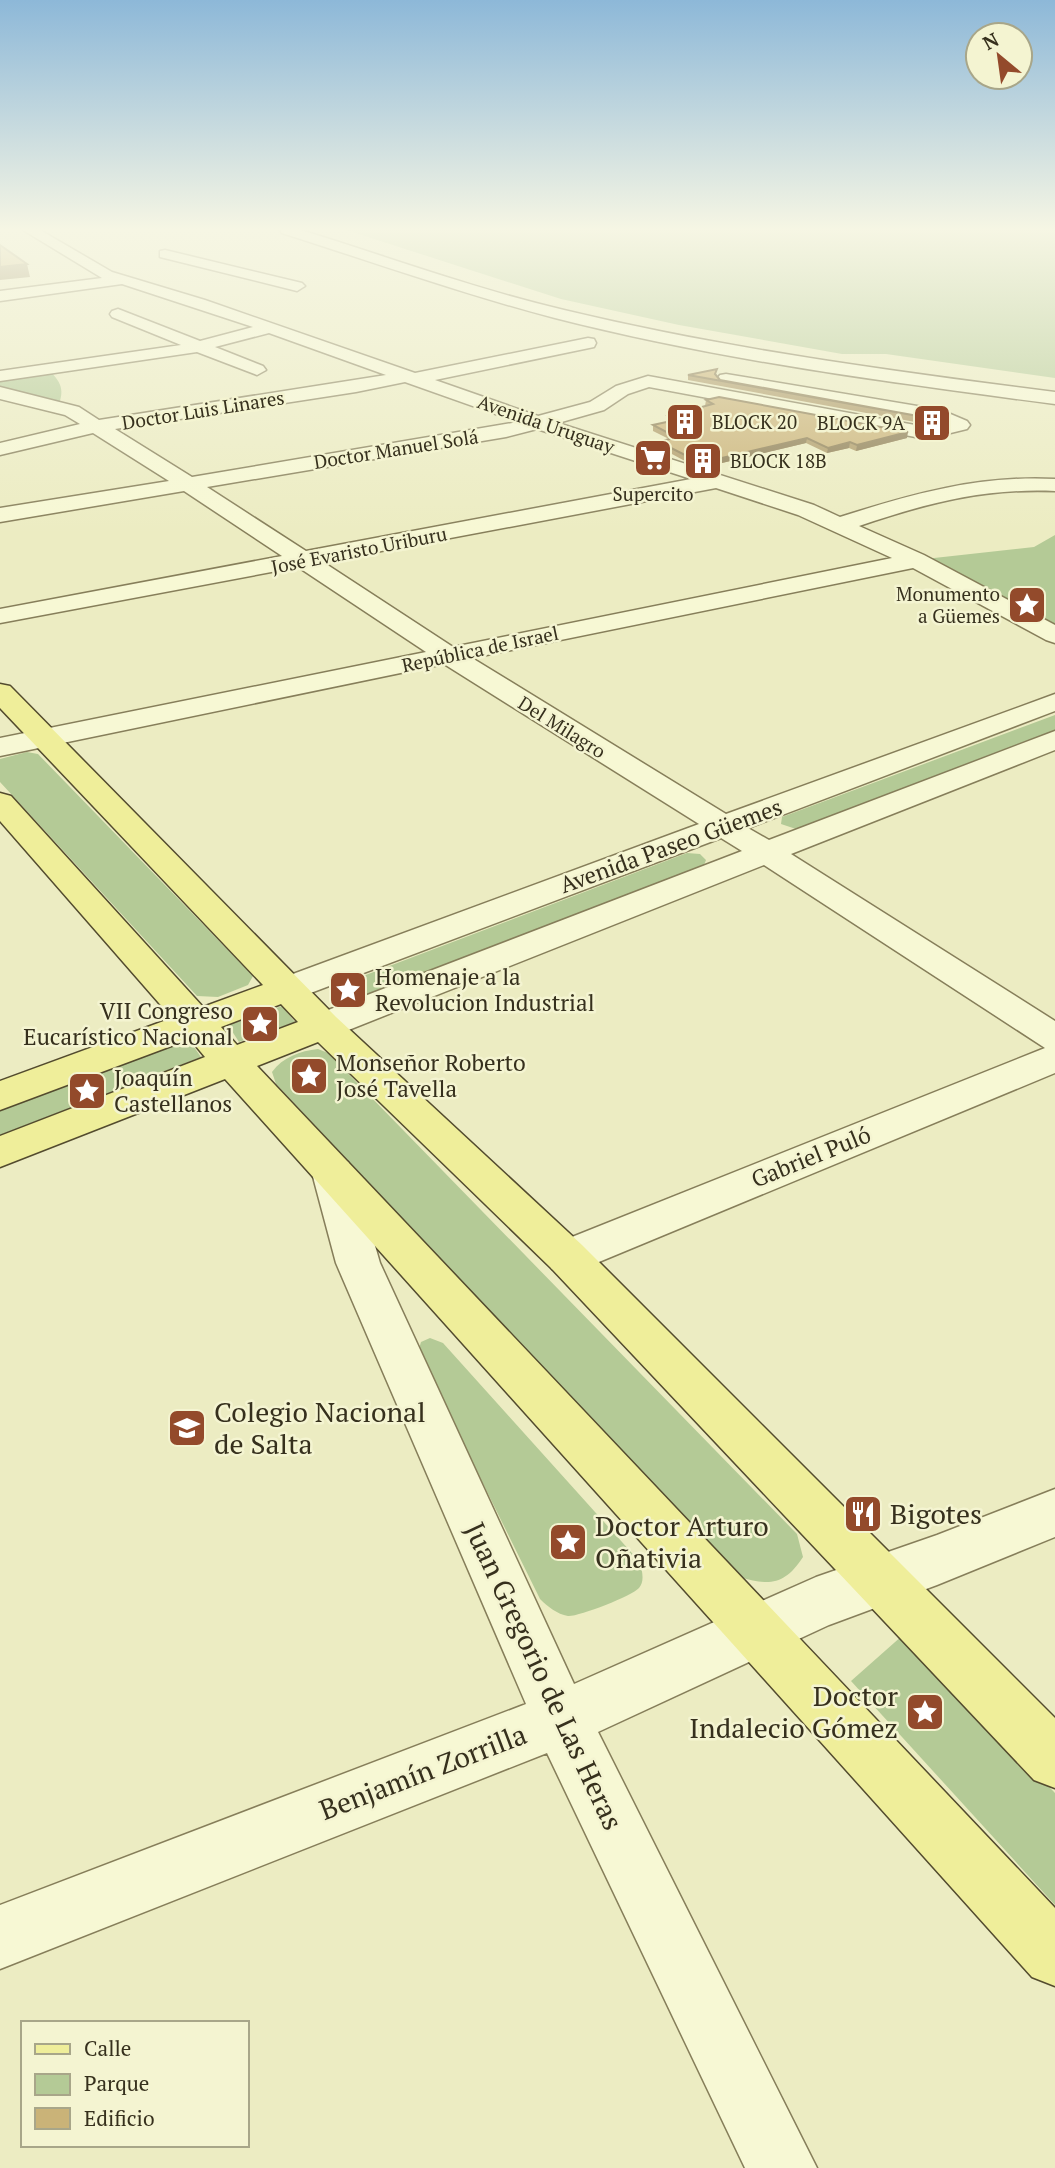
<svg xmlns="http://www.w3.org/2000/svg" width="1055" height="2168" viewBox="0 0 1055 2168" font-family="'PT Serif',serif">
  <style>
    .green { fill: #b4ca96 }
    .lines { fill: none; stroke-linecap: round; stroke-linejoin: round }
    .minor-casing { stroke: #867e5a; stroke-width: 3 }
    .major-casing { stroke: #534b2e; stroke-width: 3 }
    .minor { fill: #f7f8d4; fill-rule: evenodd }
    .major { fill: #efee9a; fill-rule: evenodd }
    .wall { fill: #ae9a67 }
    .shaded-wall { fill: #8d7d54 }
    .building { fill: #cab378; stroke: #8d7d54; stroke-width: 2 }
    .labels { text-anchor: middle; stroke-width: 5; stroke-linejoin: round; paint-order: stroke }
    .far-street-label { font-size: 19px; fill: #36301d; stroke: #f4f4d1 }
    .far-poi-label { font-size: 19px; fill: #36301d; stroke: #f4f4d1; text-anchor: start }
    .street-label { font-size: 23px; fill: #36301d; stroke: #f4f4d1 }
    .poi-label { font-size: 23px; fill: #36301d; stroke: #f4f4d1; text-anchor: start }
    .near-poi-label { font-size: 28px; fill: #36301d; stroke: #f4f4d1; text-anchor: start }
    .near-street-label { font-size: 28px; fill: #36301d; stroke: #f4f4d1 }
  </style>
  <rect width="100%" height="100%" fill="#ececc2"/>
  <path class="green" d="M 346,230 L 1055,230 L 1055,378 L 886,354 L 842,354 L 679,325 L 561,299 Z
    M 51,372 C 61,383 64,389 59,404 L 0,390 L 0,380 Z
    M 1055,535 L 1055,635 L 916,560 L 1034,547 Z
    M 1055,715 L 1055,732 L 796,829 L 781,824 L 782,817 Z
    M 27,752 L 38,754 L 253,976 L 248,985 L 218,997 L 197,996 L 0,782 L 0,759 Z
    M 687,853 L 700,854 L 706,860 L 704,865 L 349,1001 L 338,1000 L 330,994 L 334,987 Z
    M 282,1006 L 295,1022 L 239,1042 L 228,1025 Z
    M 189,1040 L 201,1057 L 0,1135 L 0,1111 Z
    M 318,1049 L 328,1053 L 797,1534 L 803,1557 C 785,1585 769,1586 740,1577 L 276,1084 L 272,1072 C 283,1057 300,1051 318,1049 Z
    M 430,1338 L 443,1343 L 640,1562 C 642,1571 645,1581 639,1588 C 632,1596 578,1617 568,1616 C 557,1614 548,1607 540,1599 L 418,1352 L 421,1342 Z
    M 903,1635 L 1055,1793 L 1055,1905 L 851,1681 Z"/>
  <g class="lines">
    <defs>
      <path id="minor" d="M 23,230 L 40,230 L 112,272 L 205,300 L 415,373 L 588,338 L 594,339 L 596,343 L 594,347 L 435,380 L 538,416 L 590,402 L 616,386 L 648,376 L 926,427 L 942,424 L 720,383 L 717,379 L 720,375 L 726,374 L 941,410 L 967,421 L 970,425 L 967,429 L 926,439 L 649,387 L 628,394 L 604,410 L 558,423 L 814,505 L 840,517 C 912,494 979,475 1055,479 L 1055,491 C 983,488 927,503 859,526 L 924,555 L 1055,625 L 1055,643 L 1046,640 L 913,568 L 472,658 L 726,814 L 1055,694 L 1055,711 L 748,828 L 769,840 L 1055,731 L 1055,750 L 791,854 L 1055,1021 L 1055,1073 L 582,1269 L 567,1274 L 552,1269 L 545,1257 L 552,1245 L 1045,1048 L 764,865 L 336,1035 L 323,1038 L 310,1035 L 305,1026 L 310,1017 L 742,851 L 721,838 L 300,997 L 287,1001 L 274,997 L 269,989 L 274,981 L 699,824 L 444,664 L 0,756 L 0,738 L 426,652 L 298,567 L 0,623 L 0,609 L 282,556 L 184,491 L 0,522 L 0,508 L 169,481 L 93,433 L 0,455 L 0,443 L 80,424 L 65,415 L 0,399 L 0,387 L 79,407 L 99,420 L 386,375 L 269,333 L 215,347 L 263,366 L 266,370 L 257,375 L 197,352 L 0,381 L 0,371 L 181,345 L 112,317 L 110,314 L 112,311 L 118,309 L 200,341 L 253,327 L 122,284 L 0,301 L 0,291 L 102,278 ZM 405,382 L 518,422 L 192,477 L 115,429 L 356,392 ZM 537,429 L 691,479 L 306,551 L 207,487 L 506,437 ZM 716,488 L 798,515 L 892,558 L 453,647 L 323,562 Z
        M 280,230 L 301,230 C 388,257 475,289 564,310 C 726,349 890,371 1055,392 L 1055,404 C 887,382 719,360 555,318 C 463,294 373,262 282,233 Z
        M 165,250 L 302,283 L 305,286 L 297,291 L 160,257 L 160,251 Z
        M 333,1157 L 348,1162 L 354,1173 L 380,1263 L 574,1684 L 816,1577 L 937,1535 L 1055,1489 L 1055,1537 L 937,1585 L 829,1625 L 598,1732 L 817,2168 L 745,2168 L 547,1753 L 0,1969 L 0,1905 L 526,1704 L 336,1263 L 312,1173 L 318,1162 Z"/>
      <path id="major" d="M 0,684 L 10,686 L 336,1017 L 582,1245 L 1055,1718 L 1055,1788 L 1034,1780 L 552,1269 L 318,1042 L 257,1066 L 1055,1908 L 1055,1986 L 1032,1977 L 225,1079 L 0,1167 L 0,1136 L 205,1057 L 190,1039 L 0,1110 L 0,1081 L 172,1018 L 0,821 L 0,793 L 11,796 L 203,1007 L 263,985 L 0,708 ZM 281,1004 L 298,1022 L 237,1045 L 221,1027 Z"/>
    </defs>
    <use href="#minor" class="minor-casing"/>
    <use href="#major" class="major-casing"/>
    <use href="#minor" class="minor"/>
    <use href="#major" class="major"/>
  </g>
  <path class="wall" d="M 688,375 L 717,375 L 716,376 L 720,380 L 929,418 L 928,424 L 926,424 L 688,380 Z
    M 706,400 L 907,438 L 856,451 L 849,448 L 827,453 L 806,443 L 705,467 L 683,460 L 659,447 L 659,442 L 669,439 L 653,431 L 653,425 L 668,422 L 667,421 L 668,416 L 705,406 Z"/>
  <path class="shaded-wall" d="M 27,264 L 30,277 L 0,280 L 0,267 Z
    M 908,432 L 907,438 L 856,451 L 857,445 Z
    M 807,438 L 806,443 L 705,467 L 705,462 Z
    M 850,442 L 849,448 L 827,453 L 828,448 Z"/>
  <path class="building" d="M 0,245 L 27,264 L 0,267 Z
    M 717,369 L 715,374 L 720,380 L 929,418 L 688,375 Z
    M 719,397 L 908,432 L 857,445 L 850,442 L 828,448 L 807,438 L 705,462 L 683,454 L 659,442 L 676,437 L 653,425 L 676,420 L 668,416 L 713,404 L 706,400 Z"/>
  <linearGradient id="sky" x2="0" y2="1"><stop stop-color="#8db8d8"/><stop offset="0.43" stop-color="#f6f6e4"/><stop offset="1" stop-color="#f6f6e4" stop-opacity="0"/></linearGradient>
  <rect width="1055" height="533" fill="url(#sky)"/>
  <defs>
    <symbol id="building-square" viewBox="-11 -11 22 22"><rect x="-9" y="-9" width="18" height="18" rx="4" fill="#934a2b" stroke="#f4f4d1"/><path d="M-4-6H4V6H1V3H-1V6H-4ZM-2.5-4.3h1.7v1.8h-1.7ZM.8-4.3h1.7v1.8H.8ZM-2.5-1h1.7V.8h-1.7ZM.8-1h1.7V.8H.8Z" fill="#fff"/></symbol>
    <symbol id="supermarket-square" viewBox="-11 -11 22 22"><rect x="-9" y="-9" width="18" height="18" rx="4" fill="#934a2b" stroke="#f4f4d1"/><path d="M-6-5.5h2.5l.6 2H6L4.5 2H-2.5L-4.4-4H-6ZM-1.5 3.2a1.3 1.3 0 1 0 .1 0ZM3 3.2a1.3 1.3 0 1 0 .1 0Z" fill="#fff"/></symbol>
    <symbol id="sight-square" viewBox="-11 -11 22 22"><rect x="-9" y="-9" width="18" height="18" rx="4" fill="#934a2b" stroke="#f4f4d1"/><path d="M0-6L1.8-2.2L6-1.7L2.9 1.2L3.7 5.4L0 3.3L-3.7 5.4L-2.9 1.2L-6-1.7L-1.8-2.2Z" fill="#fff"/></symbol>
    <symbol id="school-square" viewBox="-11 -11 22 22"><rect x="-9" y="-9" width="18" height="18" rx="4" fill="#934a2b" stroke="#f4f4d1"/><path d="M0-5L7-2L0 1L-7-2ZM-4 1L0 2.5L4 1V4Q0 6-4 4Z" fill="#fff"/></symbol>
    <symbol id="restaurant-square" viewBox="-11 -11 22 22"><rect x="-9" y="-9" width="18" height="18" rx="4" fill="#934a2b" stroke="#f4f4d1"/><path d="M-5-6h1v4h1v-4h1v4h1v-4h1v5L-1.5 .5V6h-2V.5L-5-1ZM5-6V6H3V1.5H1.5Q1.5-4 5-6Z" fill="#fff"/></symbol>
  </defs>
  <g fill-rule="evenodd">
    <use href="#building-square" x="663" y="400" width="44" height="44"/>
    <use href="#building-square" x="910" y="401" width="44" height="44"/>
    <use href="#supermarket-square" x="631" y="436" width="44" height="44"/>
    <use href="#building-square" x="681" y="439" width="44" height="44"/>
    <use href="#sight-square" x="1005" y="583" width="44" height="44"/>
    <use href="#sight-square" x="326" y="968" width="44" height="44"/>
    <use href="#sight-square" x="238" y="1002" width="44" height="44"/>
    <use href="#sight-square" x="287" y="1054" width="44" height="44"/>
    <use href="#sight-square" x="65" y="1069" width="44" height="44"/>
    <use href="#school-square" x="165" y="1406" width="44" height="44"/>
    <use href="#restaurant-square" x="841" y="1492" width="44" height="44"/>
    <use href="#sight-square" x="546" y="1520" width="44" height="44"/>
    <use href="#sight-square" x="903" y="1690" width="44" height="44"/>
  </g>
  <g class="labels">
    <g class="far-street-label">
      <text transform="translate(203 410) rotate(-9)" y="7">Doctor Luis Linares</text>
      <text transform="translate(546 424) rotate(19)" y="7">Avenida Uruguay</text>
      <text transform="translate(396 449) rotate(-9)" y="7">Doctor Manuel Solá</text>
      <text transform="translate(359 550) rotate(-11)" y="7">José Evaristo Uriburu</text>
      <text transform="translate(480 649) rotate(-12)" y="7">República de Israel</text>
      <text transform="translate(562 727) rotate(32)" y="7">Del Milagro</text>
    </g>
    <g class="far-poi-label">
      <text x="712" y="429">BLOCK 20</text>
      <text x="905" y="430" text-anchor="end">BLOCK 9A</text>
      <text x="730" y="468">BLOCK 18B</text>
      <text x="653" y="501" text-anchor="middle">Supercito</text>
      <text x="1000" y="601" text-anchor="end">Monumento<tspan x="1000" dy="22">a Güemes</tspan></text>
    </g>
    <g class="street-label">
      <text transform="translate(671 846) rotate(-20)" y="8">Avenida Paseo Güemes</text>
      <text transform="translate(811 1157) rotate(-22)" y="8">Gabriel Puló</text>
    </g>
    <g class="poi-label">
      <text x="375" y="985">Homenaje a la<tspan x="375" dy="26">Revolucion Industrial</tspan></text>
      <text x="233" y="1019" text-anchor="end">VII Congreso<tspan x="233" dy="26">Eucarístico Nacional</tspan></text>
      <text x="336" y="1071">Monseñor Roberto<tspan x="336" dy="26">José Tavella</tspan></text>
      <text x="114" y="1086">Joaquín<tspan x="114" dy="26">Castellanos</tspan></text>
    </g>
    <g class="near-poi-label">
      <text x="214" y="1422">Colegio Nacional<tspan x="214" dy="32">de Salta</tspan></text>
      <text x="890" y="1524">Bigotes</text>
      <text x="595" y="1536">Doctor Arturo<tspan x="595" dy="32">Oñativia</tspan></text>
      <text x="898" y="1706" text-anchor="end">Doctor<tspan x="898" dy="32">Indalecio Gómez</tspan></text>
    </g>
    <g class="near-street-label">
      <text transform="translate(544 1676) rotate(65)" y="10">Juan Gregorio de Las Heras</text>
      <text transform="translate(423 1772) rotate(-21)" y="10">Benjamín Zorrilla</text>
    </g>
  </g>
  <rect x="21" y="2021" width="228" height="126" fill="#f4f4d1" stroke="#a8a689" stroke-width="2"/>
  <rect x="35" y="2044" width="35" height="10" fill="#efee9a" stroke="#a8a689" stroke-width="2"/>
  <text x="84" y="2056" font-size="21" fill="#36301d">Calle</text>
  <rect x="35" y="2074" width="35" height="21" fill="#b4ca96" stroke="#a8a689" stroke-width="2"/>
  <text x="84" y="2091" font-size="21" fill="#36301d">Parque</text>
  <rect x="35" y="2108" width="35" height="21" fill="#cab378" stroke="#a8a689" stroke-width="2"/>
  <text x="84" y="2126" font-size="21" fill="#36301d">Edificio</text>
  <g transform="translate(999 56) rotate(331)"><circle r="33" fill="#f4f4d1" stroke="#a8a689" stroke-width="2"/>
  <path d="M0-5L12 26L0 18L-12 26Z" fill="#934a2b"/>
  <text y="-10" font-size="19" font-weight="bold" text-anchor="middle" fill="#36301d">N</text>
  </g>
</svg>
